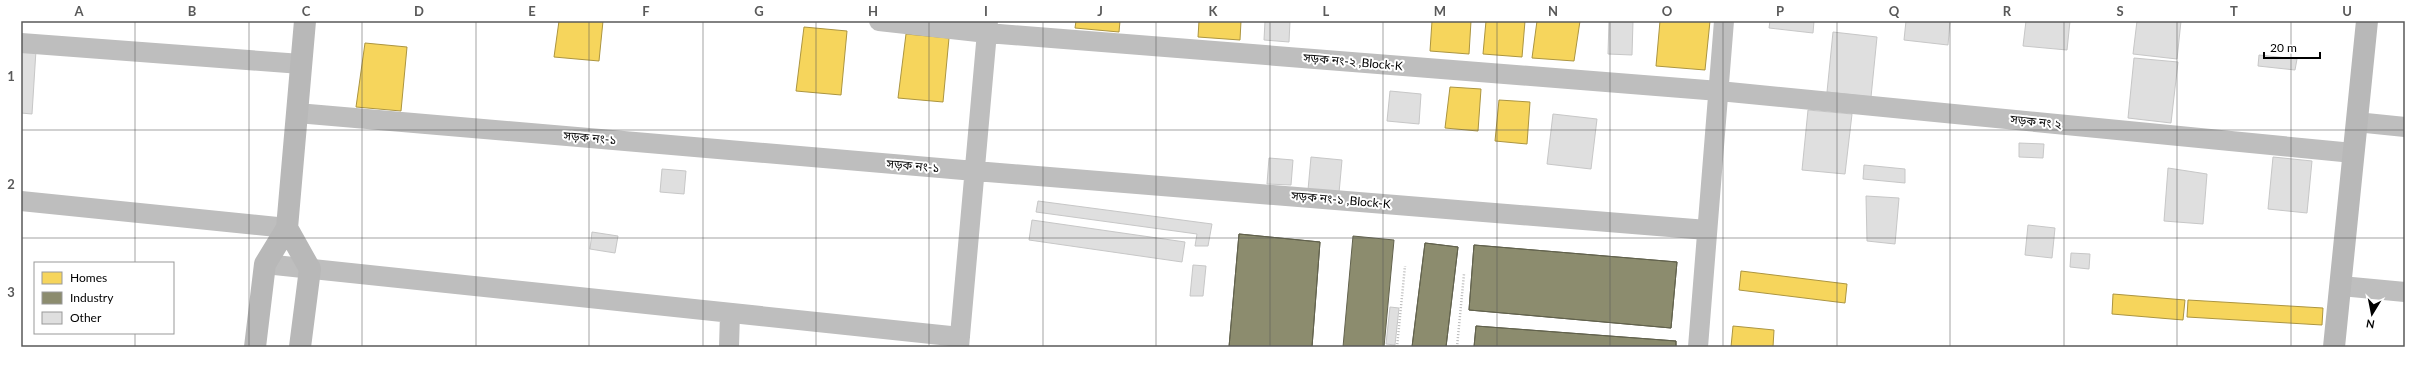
<svg xmlns="http://www.w3.org/2000/svg" width="2426" height="368" viewBox="0 0 2426 368" font-family="Lato,'Noto Sans Bengali',sans-serif">
  <style>
    .homes { fill: #f6d55c; stroke: #ac9540 }
    .industry { fill: #8c8c6e; stroke: #62624d }
    .building { fill: #dfdfdf; stroke: #c7c7c7 }
    .lines { fill: none; stroke-linecap: round; stroke-linejoin: round }
    .path { stroke: #b9b9b9; stroke-width: 2.5; stroke-dasharray: 1 2; stroke-linecap: butt }
    .street { stroke: #bebebe; stroke-width: 20 }
    .secondary { stroke: #b8b8b8; stroke-width: 22 }
    .grid { fill: none; stroke: #595959; stroke-width: 1; stroke-opacity: 0.55 }
    .labels { text-anchor: middle; stroke-width: 4; stroke-linejoin: round; paint-order: stroke }
    .street-label { font-size: 12px; fill: #000; stroke: #fff }
    .neatline { fill: none; stroke: #595959; stroke-width: 1.5 }
    .grid-label { font-size: 13px; text-anchor: middle; font-weight: bold; fill: #595959 }
  </style>
  <rect width="100%" height="100%" fill="#fff"/>
  <path class="homes" d="M 559,21 L 603,21 L 599,61 L 554,57 Z
    M 1076,21 L 1120,21 L 1119,32 L 1075,28 Z
    M 1199,21 L 1241,21 L 1240,40 L 1198,37 Z
    M 1432,21 L 1471,21 L 1469,54 L 1430,51 Z
    M 1486,21 L 1525,21 L 1522,57 L 1483,54 Z
    M 1537,21 L 1580,21 L 1574,61 L 1532,58 Z
    M 1660,21 L 1710,21 L 1705,70 L 1656,66 Z
    M 804,27 L 847,31 L 841,95 L 796,91 Z
    M 906,34 L 949,38 L 943,102 L 898,98 Z
    M 365,43 L 407,47 L 401,111 L 356,107 Z
    M 1450,87 L 1481,89 L 1478,131 L 1445,128 Z
    M 1499,100 L 1530,102 L 1527,144 L 1495,141 Z
    M 1741,271 L 1847,284 L 1845,303 L 1739,290 Z
    M 2113,294 L 2185,300 L 2183,320 L 2112,314 Z
    M 2188,300 L 2323,308 L 2322,325 L 2187,317 Z
    M 1733,326 L 1774,330 L 1773,347 L 1731,347 Z"/>
  <path class="industry" d="M 1239,234 L 1320,242 L 1312,347 L 1229,347 Z
    M 1239,234 L 1320,242 L 1312,347 L 1229,347 Z
    M 1353,236 L 1394,240 L 1384,347 L 1343,347 Z
    M 1425,243 L 1458,247 L 1446,347 L 1412,347 Z
    M 1425,243 L 1458,247 L 1446,347 L 1412,347 Z
    M 1474,245 L 1677,262 L 1671,328 L 1469,310 Z
    M 1474,245 L 1677,262 L 1671,328 L 1469,310 Z
    M 1476,326 L 1676,341 L 1676,347 L 1474,347 Z
    M 1476,326 L 1676,341 L 1676,347 L 1474,347 Z"/>
  <path class="building" d="M 1265,21 L 1290,21 L 1289,42 L 1264,40 Z
    M 1609,21 L 1633,21 L 1632,55 L 1608,54 Z
    M 1770,21 L 1814,21 L 1813,33 L 1769,28 Z
    M 1906,21 L 1950,21 L 1948,45 L 1904,40 Z
    M 2026,21 L 2070,21 L 2067,50 L 2023,46 Z
    M 2137,21 L 2181,21 L 2177,59 L 2133,54 Z
    M 1833,32 L 1877,37 L 1871,97 L 1827,92 Z
    M 21,50 L 36,50 L 32,114 L 21,113 Z
    M 2259,55 L 2297,59 L 2295,70 L 2258,66 Z
    M 2134,58 L 2178,62 L 2171,123 L 2128,118 Z
    M 1390,91 L 1421,94 L 1419,124 L 1387,121 Z
    M 1808,110 L 1852,114 L 1845,174 L 1802,170 Z
    M 1553,114 L 1597,119 L 1591,169 L 1547,164 Z
    M 2019,143 L 2044,144 L 2043,158 L 2019,157 Z
    M 1311,157 L 1342,160 L 1339,193 L 1308,190 Z
    M 2273,157 L 2312,161 L 2307,213 L 2268,209 Z
    M 1269,158 L 1293,160 L 1291,185 L 1267,184 Z
    M 1864,165 L 1905,169 L 1905,183 L 1863,179 Z
    M 2168,168 L 2207,174 L 2203,224 L 2164,221 Z
    M 662,169 L 686,171 L 684,194 L 660,192 Z
    M 1866,196 L 1899,198 L 1895,244 L 1867,241 Z
    M 1038,201 L 1212,224 L 1208,246 L 1195,246 L 1197,234 L 1036,212 Z
    M 1032,220 L 1185,242 L 1182,262 L 1029,240 Z
    M 2028,225 L 2055,228 L 2052,258 L 2025,255 Z
    M 592,232 L 618,236 L 615,253 L 590,249 Z
    M 2071,253 L 2090,254 L 2089,269 L 2070,267 Z
    M 1193,265 L 1206,266 L 1203,296 L 1190,296 Z
    M 1390,307 L 1399,308 L 1395,345 L 1386,344 Z"/>
  <g class="lines">
    <path class="path" d="M 1397,347 L 1405,266
      M 1457,347 L 1464,274"/>
    <path class="street" d="M 879,21 L 987,33 L 1719,91 L 2353,153
      M 21,43 L 301,64
      M 297,113 L 975,171 L 1707,230
      M 2356,122 L 2405,127
      M 21,201 L 287,228
      M 265,264 L 960,337
      M 2341,286 L 2405,292
      M 729,347 L 730,313
      M 959,347 L 988,21
      M 1698,347 L 1724,21"/>
    <path class="secondary" d="M 287,228 L 310,269 L 300,347
      M 255,347 L 265,264 L 287,228 L 305,21
      M 2334,347 L 2367,21"/>
  </g>
  <path class="grid" d="M 135,21 L 135,263M 249,21 L 249,347M 362,21 L 362,347M 476,21 L 476,347M 589,21 L 589,347M 703,21 L 703,347M 816,21 L 816,347M 929,21 L 929,347M 1043,21 L 1043,347M 1156,21 L 1156,347M 1270,21 L 1270,347M 1383,21 L 1383,347M 1497,21 L 1497,347M 1610,21 L 1610,347M 1723,21 L 1723,347M 1837,21 L 1837,347M 1950,21 L 1950,347M 2064,21 L 2064,347M 2177,21 L 2177,347M 2291,21 L 2291,347M 21,130 L 2405,130M 21,238 L 2405,238M 135,333 L 135,347"/>
  <g class="labels">
    <g class="street-label">
      <text transform="translate(1353 62) rotate(5)" y="4">সড়ক নং-২ ,Block-K</text>
      <text transform="translate(2036 122) rotate(6)" y="4">সড়ক নং ২</text>
      <text transform="translate(590 138) rotate(5)" y="4">সড়ক নং-১</text>
      <text transform="translate(913 166) rotate(5)" y="4">সড়ক নং-১</text>
      <text transform="translate(1341 200) rotate(5)" y="4">সড়ক নং-১ ,Block-K</text>
    </g>
  </g>
  <rect width="2426" height="368" fill="none" stroke="#ffffff" stroke-width="44"/>
  <rect x="34" y="262" width="140" height="72" fill="#ffffff" stroke="#999999"/>
  <rect x="42" y="272" width="20" height="12" fill="#f6d55c" stroke="#999999"/>
  <text x="70" y="282" font-size="12" fill="#000000">Homes</text>
  <rect x="42" y="292" width="20" height="12" fill="#8c8c6e" stroke="#999999"/>
  <text x="70" y="302" font-size="12" fill="#000000">Industry</text>
  <rect x="42" y="312" width="20" height="12" fill="#dfdfdf" stroke="#999999"/>
  <text x="70" y="322" font-size="12" fill="#000000">Other</text>
  <g transform="translate(2372 314) rotate(190)" stroke="#ffffff" stroke-width="3" paint-order="stroke">
  <path d="M0-3L7 15L0 10L-7 15Z" fill="#000000"/>
  <text y="-6" font-size="11" font-weight="bold" text-anchor="middle" fill="#000000">N</text>
  </g>
  <path d="M2264 52v6h56v-6" fill="none" stroke="#000000" stroke-width="2"/>
  <text x="2270" y="52" font-size="12" fill="#000000" stroke="#ffffff" stroke-width="3" paint-order="stroke">20 m</text>
  <rect x="22" y="22" width="2382" height="324" class="neatline"/>
  <g class="grid-label">
    <text x="79" y="16">A</text>
    <text x="192" y="16">B</text>
    <text x="306" y="16">C</text>
    <text x="419" y="16">D</text>
    <text x="532" y="16">E</text>
    <text x="646" y="16">F</text>
    <text x="759" y="16">G</text>
    <text x="873" y="16">H</text>
    <text x="986" y="16">I</text>
    <text x="1100" y="16">J</text>
    <text x="1213" y="16">K</text>
    <text x="1326" y="16">L</text>
    <text x="1440" y="16">M</text>
    <text x="1553" y="16">N</text>
    <text x="1667" y="16">O</text>
    <text x="1780" y="16">P</text>
    <text x="1894" y="16">Q</text>
    <text x="2007" y="16">R</text>
    <text x="2120" y="16">S</text>
    <text x="2234" y="16">T</text>
    <text x="2347" y="16">U</text>
    <text x="11" y="81">1</text>
    <text x="11" y="189">2</text>
    <text x="11" y="297">3</text>
  </g>
</svg>
